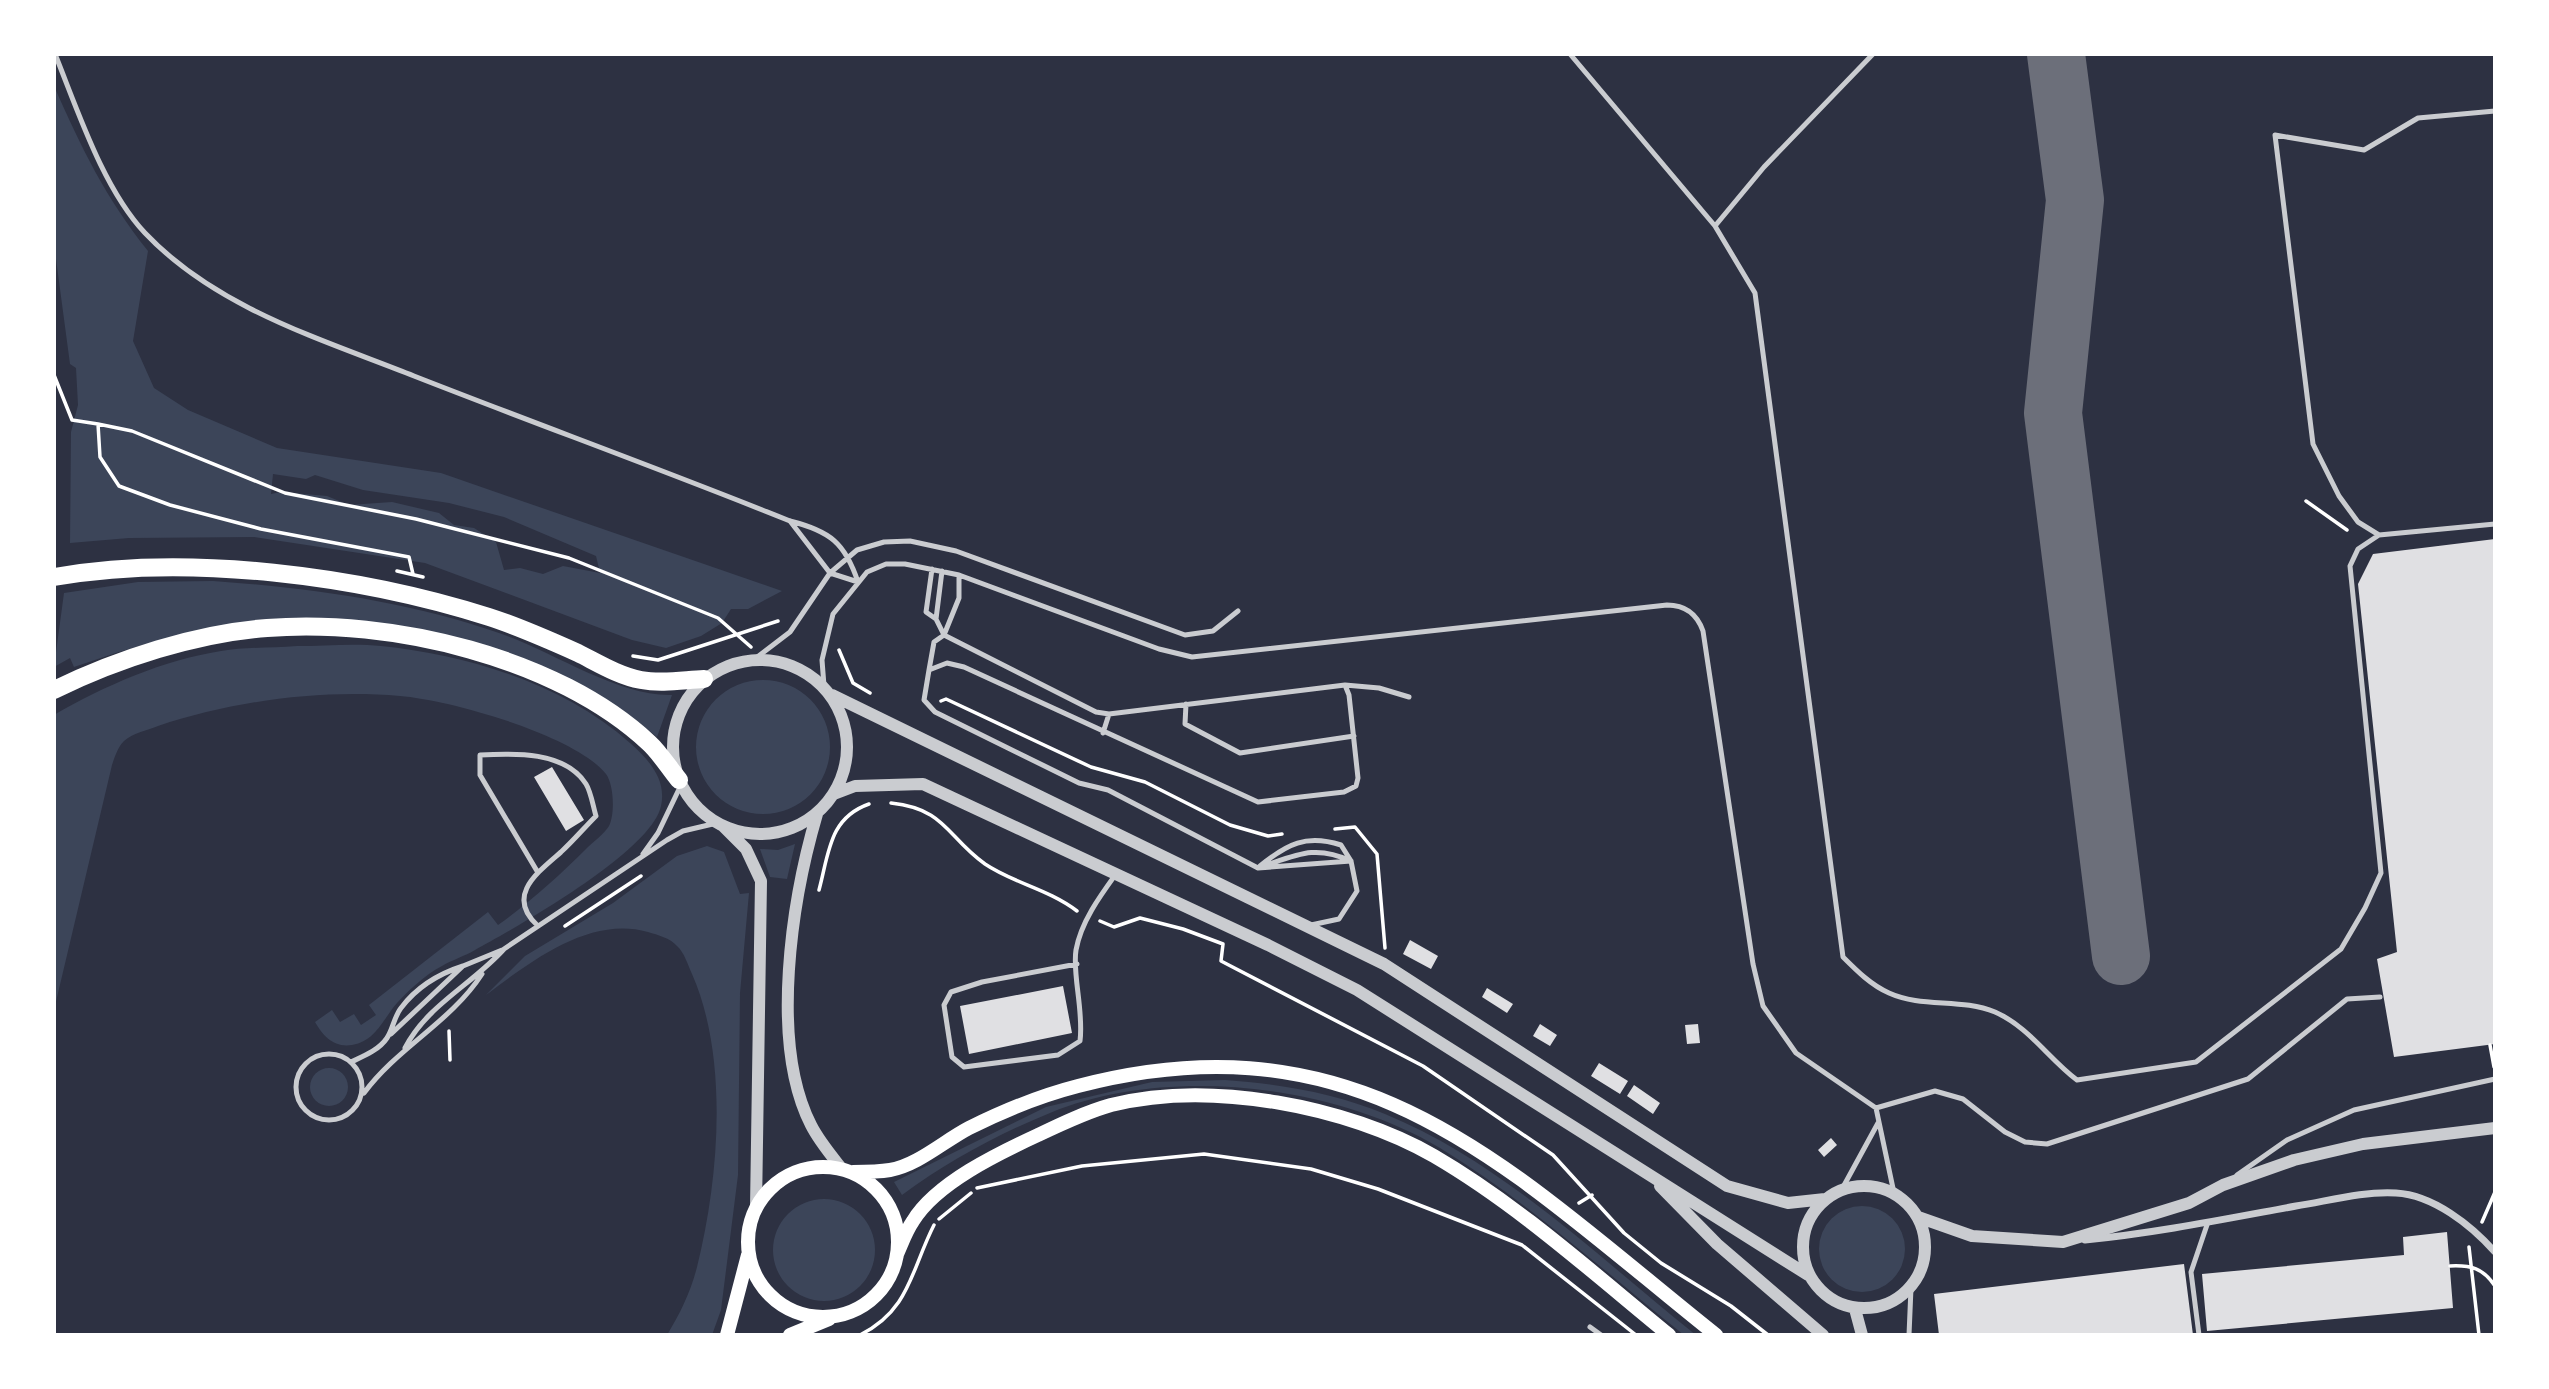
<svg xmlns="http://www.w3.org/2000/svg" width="2549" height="1389" viewBox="0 0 2549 1389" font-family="Signika,sans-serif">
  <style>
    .green { fill: #3c4559; fill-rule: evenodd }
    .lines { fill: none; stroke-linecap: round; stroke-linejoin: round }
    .taxiway { stroke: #6c6f7a; stroke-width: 58 }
    .building { fill: #e0e0e3 }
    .path { stroke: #fff; stroke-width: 3.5 }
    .service { stroke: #caccd0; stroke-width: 5 }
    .minor { stroke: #caccd0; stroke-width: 7 }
    .tertiary { stroke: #caccd0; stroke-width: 12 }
    .secondary { stroke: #fff; stroke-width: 14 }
    .trunk { stroke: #fff; stroke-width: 18 }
  </style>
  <rect width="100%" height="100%" fill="#2d3142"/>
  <path class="green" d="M 54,86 C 82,149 105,197 148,251 L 133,341 L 154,388 L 188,410 L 277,448 L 441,473 L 782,591 L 748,609 L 731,609 L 722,623 L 701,636 L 666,648 L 632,640 L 425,563 L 254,537 L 129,538 L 70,543 L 71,432 L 78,405 L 76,368 L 70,364 L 54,244 ZM 273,474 L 306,479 L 315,475 L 363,490 L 449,503 L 504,517 L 596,556 L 600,573 L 563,566 L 543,574 L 520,568 L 504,570 L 496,542 L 474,528 L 454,525 L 439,513 L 392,502 L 349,505 L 327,496 L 281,492 L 271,494 Z
    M 213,581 C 310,588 406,601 499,633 C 552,651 619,697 672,695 L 657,737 C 594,684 547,667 468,646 C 426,635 383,622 339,619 C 247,613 160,637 74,667 L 70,658 L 54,667 L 64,593 L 138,582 Z
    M 297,646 C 324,646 354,643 381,646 C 468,655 564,684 630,743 C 648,759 667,779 661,806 C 651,852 517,927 475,950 C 465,956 452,960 442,966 C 425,975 410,989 397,1003 C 383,1019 376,1041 352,1045 C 334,1048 323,1036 315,1022 L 332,1010 L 340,1022 L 354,1014 L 361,1025 L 376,1015 L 369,1005 L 488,912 L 498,925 C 530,902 558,877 586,849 C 593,842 604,834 609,826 C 615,814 614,785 606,774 C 575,735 450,700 400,696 C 320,689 234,701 158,726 C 148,730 133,733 124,741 C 118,747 115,756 112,765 L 54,1010 L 54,715 C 104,686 163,660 221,651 C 245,647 272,648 297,646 Z
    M696 747a67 67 0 1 1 134 0a67 67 0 1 1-134 0Z
    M 795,844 L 787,879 L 770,877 L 760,849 L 778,850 Z
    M 707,846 L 724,852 L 740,894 L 749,893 L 740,993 L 738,1175 L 721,1310 L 712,1335 L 667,1335 C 680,1314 691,1291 697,1267 C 719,1179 729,1058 692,974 C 688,965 684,952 677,946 C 670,938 658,935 648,932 C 590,915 530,962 486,995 L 525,956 L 613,903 L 677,856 Z
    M310 1087a19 19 0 1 1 38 0a19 19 0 1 1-38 0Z
    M 1225,1080 C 1280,1084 1334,1093 1385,1114 C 1502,1162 1598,1257 1696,1335 L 1684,1335 C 1604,1271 1527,1201 1440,1148 C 1332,1084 1167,1065 1050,1113 C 998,1134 947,1162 902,1195 L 894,1182 L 1046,1107 L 1152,1082 Z
    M773 1250a51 51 0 1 1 102 0a51 51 0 1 1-102 0Z
    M1819 1249a43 43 0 1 1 86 0a43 43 0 1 1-86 0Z"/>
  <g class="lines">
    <path class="taxiway" d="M 2056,54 L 2075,200 L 2053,413 L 2121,956"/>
  </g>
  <path class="building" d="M 2495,539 L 2495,1044 L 2394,1057 L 2377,959 L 2397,952 L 2358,584 L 2373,554 Z
    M 552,767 L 584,820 L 566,831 L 534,777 Z
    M 1410,940 L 1438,956 L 1431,969 L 1403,954 Z
    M 1063,986 L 1072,1033 L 969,1054 L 960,1006 Z
    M 1487,988 L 1513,1004 L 1507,1013 L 1482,997 Z
    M 1540,1024 L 1557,1035 L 1550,1046 L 1533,1036 Z
    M 1698,1024 L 1700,1043 L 1687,1044 L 1685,1025 Z
    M 1599,1063 L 1628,1081 L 1620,1094 L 1591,1076 Z
    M 1634,1085 L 1660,1103 L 1653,1114 L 1627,1096 Z
    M 1831,1138 L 1837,1145 L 1824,1157 L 1818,1150 Z
    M 2447,1232 L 2453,1308 L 2207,1331 L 2202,1274 L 2404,1255 L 2403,1237 Z
    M 2184,1264 L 2193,1335 L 1939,1335 L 1934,1294 Z"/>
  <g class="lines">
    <path class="path" d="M 54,375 L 72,420 L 98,424 L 100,457 L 119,486 L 170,505 L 261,529 L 409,557 L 413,574
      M 98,424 L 132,431 L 285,493 L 416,519 L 569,558 L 718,618 L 751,647
      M 2306,501 L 2347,530
      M 397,571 L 423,577
      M 839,650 L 853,683 L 870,693
      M 633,656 L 658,660 L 778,621
      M 941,701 L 946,699 L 1091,767 L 1145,782 L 1230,825 L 1268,836 L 1282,834
      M 891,803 C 946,809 946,836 985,864 C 1013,883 1048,889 1077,911
      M 1335,829 L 1355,827 L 1377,854 L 1385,948
      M 819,890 C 829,853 829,818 869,804
      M 1100,921 L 1114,927 L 1140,918 L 1183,929 L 1223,944 L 1221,961 L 1423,1066 L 1553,1155 L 1624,1233 L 1661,1263 L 1731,1306 L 1768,1335
      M 565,926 L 641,876
      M 449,1031 L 450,1060
      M 2490,1045 L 2494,1067
      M 977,1188 L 1082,1166 L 1204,1154 L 1311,1169 L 1378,1189 L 1522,1245 L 1636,1335
      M 1579,1203 L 1592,1195
      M 939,1219 L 971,1193
      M 2482,1222 L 2495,1192
      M 2469,1247 L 2479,1335
      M 2450,1266 C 2471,1265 2483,1268 2495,1286
      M 860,1335 C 910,1310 911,1270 934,1225"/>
    <path class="service" d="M 55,54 C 78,111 103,188 145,233 C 216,308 321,339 414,376 C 539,425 666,471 790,521 C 830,531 845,543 858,582
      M 1570,54 L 1715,226
      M 1873,54 L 1764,167 L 1715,226 L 1755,293 L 1843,957 C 1857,971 1871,985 1889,993 C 1922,1008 1961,998 1995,1012 C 2029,1027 2048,1058 2077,1080 L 2196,1062 L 2341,949 L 2365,908 L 2381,873 L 2350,566 L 2358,549 L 2379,535 L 2495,524
      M 790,521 L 830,573 L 858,582
      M 2379,535 L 2358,522 L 2339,496 L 2313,444 L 2275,135 L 2364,150 L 2418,118 L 2495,111
      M 932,569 L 926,612 L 936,619
      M 959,575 L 959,598 L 944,635 L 1096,712 L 1109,714 L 1345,685 L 1349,695 L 1358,778 L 1356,786 L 1344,792 L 1258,802 L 964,667 L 947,663 L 929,670 L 924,700 L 935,712 L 1079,783 L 1108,790 L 1258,868 L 1351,861 L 1357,891 L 1339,919 L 1311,925
      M 756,658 L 790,632 L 830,573 L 857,550 L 884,542 L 910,541 L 956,551 L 1185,635 L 1213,631 L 1238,611
      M 929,670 L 934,642 L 944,635 L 936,619 L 942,571
      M 1345,685 L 1379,688 L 1409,697
      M 824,686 L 822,660 L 833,614 L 867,572 L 886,564 L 905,564 L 959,575 L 1159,649 L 1192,657 L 1667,605 C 1685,605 1697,614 1703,631 L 1753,964 L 1763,1006 L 1796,1053 L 1876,1108 L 1894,1193
      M 1186,704 L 1185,724 L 1240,753 L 1354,736
      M 1103,733 L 1109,714
      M 643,854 L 658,833 L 681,785
      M 1260,866 C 1287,844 1306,834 1341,845 L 1351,861
      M 1264,866 C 1299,854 1316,845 1351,861
      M 537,871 L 480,775 L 480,755 C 514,753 565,751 586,784 C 591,792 593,806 596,816 C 584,828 573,841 561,852 C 537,873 505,896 538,926
      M 1077,964 L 982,982 L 951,992 L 944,1005 L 952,1057 L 964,1067 L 1058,1055 L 1080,1041 C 1084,1011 1072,974 1076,950 C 1081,922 1100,896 1116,874
      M 391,1034 L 463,966 L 502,950
      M 405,1048 C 427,1005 473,984 504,949 L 667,840 L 683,831 L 717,823
      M296 1087a33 33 0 1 1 66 0a33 33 0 1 1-66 0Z
      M 351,1062 C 364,1056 379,1050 387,1038 C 393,1029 394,1017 401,1008 C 416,988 438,974 463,966
      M 364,1093 C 398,1047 451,1022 482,974
      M 1876,1108 L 1935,1091 L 1963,1099 L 2005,1132 L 2025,1142 L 2047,1144 L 2248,1079 L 2347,999 L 2380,997
      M 2237,1175 L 2287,1140 L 2354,1110 L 2495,1079
      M 1842,1189 L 1878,1123
      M 1590,1327 L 1601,1335
      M 1909,1335 L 1911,1288
      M 2199,1335 L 2191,1272 L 2208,1222"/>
    <path class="minor" d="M 2085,1240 C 2156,1233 2225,1219 2296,1206 C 2328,1201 2363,1191 2396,1193 C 2433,1195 2471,1225 2495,1252"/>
    <path class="tertiary" d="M673 747a87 87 0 1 1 174 0a87 87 0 1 1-174 0Z
      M 832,695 L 1384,964 L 1727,1186 L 1788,1203 L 1825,1199
      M 834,794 L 855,786 L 923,784 L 1268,945 L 1357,990 L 1808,1275
      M 817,814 C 792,899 769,1043 811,1125 C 819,1141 831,1155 842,1169
      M 723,826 L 746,849 L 761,881 L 756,1208
      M1803 1247a61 61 0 1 1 122 0a61 61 0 1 1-122 0Z
      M 1660,1186 L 1717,1244 L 1823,1335
      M 1918,1217 L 1972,1236 L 2063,1242 L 2189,1203 L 2223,1185 L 2294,1160 L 2363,1144 L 2495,1128
      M 1855,1309 L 1862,1335"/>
    <path class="secondary" d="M748 1242a75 75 0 1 1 150 0a75 75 0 1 1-150 0Z
      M 853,1172 C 865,1172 878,1172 890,1170 C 918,1165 944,1141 969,1128 C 1005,1110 1039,1096 1078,1086 C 1365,1011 1510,1171 1716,1335
      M 897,1254 C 902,1243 906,1231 913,1221 C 936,1183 999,1153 1038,1135 C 1061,1124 1086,1112 1111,1105 C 1210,1080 1347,1106 1434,1156 C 1518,1205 1593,1273 1669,1335
      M 727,1335 L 748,1255
      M 790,1335 L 829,1319"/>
    <path class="trunk" d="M 54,577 C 188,553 360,576 489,617 C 520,627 549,640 578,653 C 598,663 619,676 641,680 C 662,684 683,680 704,679
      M 54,690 C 117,659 197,633 267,628 C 390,618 557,657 649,743 C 660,753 669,768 679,780"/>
  </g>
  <rect width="2549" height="1389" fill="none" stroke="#ffffff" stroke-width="112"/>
</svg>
